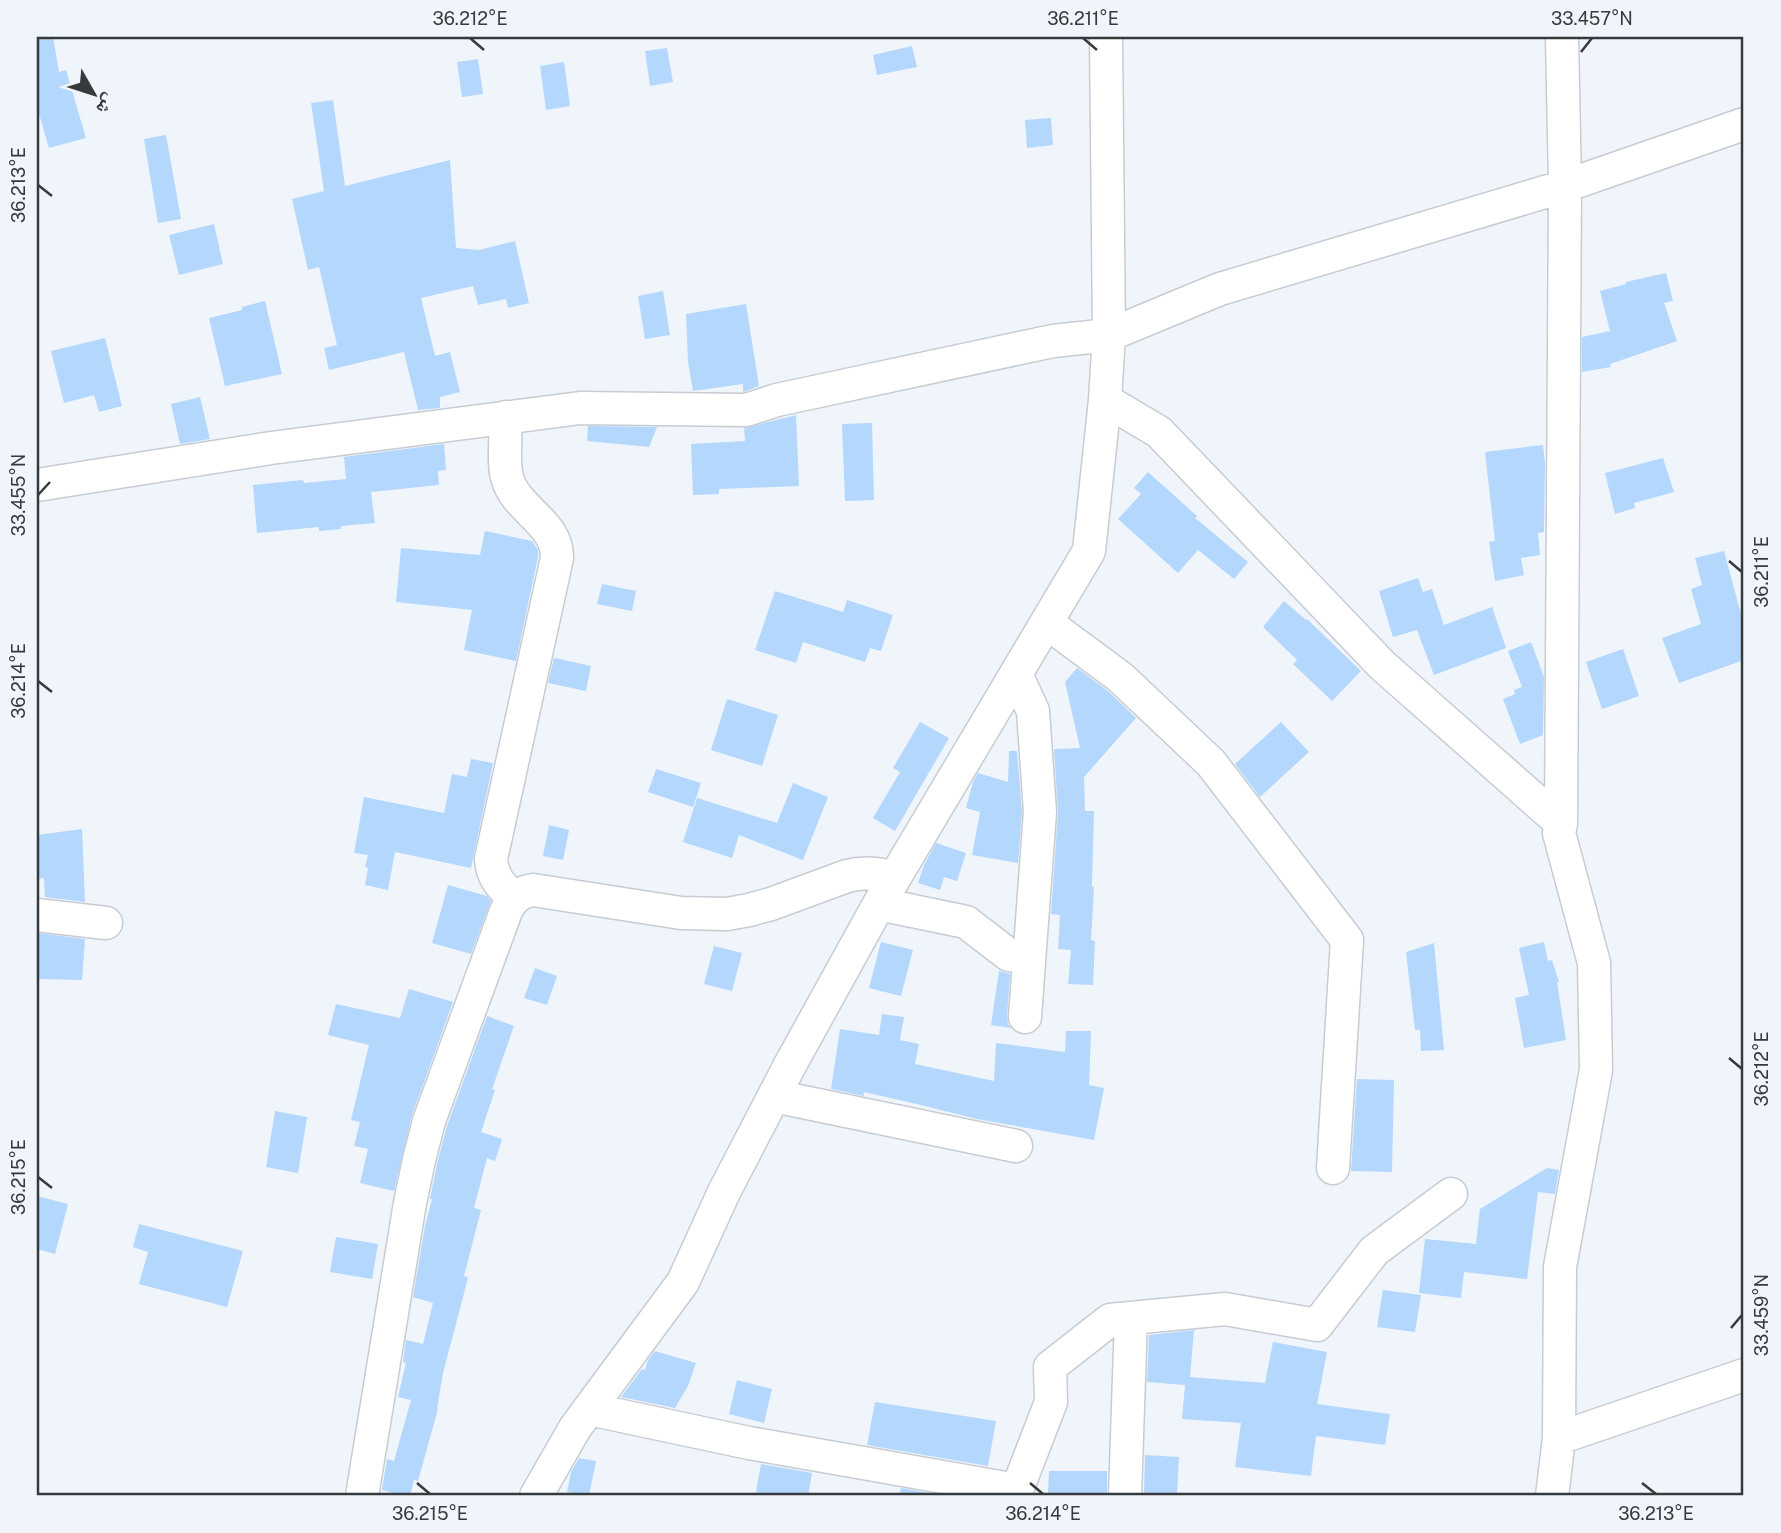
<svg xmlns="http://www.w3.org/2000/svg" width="1781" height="1533" viewBox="0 0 1781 1533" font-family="'Public Sans','Noto Naskh Arabic',sans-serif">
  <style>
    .building { fill: #b4d7fe }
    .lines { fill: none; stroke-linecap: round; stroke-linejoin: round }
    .minor-casing { stroke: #c7ccd3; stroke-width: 35 }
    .minor { stroke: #fff; stroke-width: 32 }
    .ticks { fill: none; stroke: #373a3c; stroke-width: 2.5 }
    .neatline { fill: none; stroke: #373a3c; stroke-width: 2.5 }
    .ticks-label { font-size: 18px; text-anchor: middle; fill: #373a3c }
  </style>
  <rect width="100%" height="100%" fill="#eff5fb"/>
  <path class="building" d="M 37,37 L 53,37 L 59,72 L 66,70 L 86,138 L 49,148 L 37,107 Z
    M 912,46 L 917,67 L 877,75 L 873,55 Z
    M 667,48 L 673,82 L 650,86 L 645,51 Z
    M 478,59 L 483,94 L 462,97 L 457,62 Z
    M 564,62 L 570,106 L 546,110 L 540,66 Z
    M 333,100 L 345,186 L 450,160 L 456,248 L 479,250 L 515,241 L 529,303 L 508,308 L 506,299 L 478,305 L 473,286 L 421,298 L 435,356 L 450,352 L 460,392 L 440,397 L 440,408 L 418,410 L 404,352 L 329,370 L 324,348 L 337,345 L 319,267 L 308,270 L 292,199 L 324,191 L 311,103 Z
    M 1051,118 L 1053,145 L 1027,148 L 1025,120 Z
    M 166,135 L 181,219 L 158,223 L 144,139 Z
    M 214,224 L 223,264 L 179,275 L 169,235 Z
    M 1666,273 L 1673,301 L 1664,303 L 1677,341 L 1610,364 L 1611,367 L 1582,372 L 1582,337 L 1610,331 L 1600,291 L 1626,284 L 1626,282 Z
    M 663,291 L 670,335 L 645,339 L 638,296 Z
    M 265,301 L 282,374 L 225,386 L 209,318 L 242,310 L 242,307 Z
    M 746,304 L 759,386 L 743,392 L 743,384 L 693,391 L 688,362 L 686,314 Z
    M 105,338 L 122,406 L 99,412 L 94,395 L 64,403 L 51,351 Z
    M 200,397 L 210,439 L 180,444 L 171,404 Z
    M 796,415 L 799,486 L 719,489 L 719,494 L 693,495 L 691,444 L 745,441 L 744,428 Z
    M 872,423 L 874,500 L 845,501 L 842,424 Z
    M 588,426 L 657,427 L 649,447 L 587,441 Z
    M 444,444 L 446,470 L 438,471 L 439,485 L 371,492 L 375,523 L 341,526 L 341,529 L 319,531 L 319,527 L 257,533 L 253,485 L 303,480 L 304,483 L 346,479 L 344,457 Z
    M 1543,445 L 1545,464 L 1544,532 L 1538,533 L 1540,555 L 1521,558 L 1524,575 L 1495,581 L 1489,542 L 1495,541 L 1485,452 Z
    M 1663,458 L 1674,492 L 1634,503 L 1635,508 L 1615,514 L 1605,473 Z
    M 1148,472 L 1197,516 L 1195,518 L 1248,562 L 1234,579 L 1198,550 L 1178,573 L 1118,519 L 1141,494 L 1134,488 Z
    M 485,531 L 532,541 L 538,550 L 538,557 L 516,661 L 464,650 L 472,610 L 396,602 L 401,548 L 480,555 Z
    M 1724,551 L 1744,625 L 1744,660 L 1679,683 L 1662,638 L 1701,624 L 1691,589 L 1702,585 L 1695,558 Z
    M 1418,578 L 1423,592 L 1432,589 L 1444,625 L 1492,607 L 1506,648 L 1434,675 L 1417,630 L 1393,637 L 1379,591 Z
    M 602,584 L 636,591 L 632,611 L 597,604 Z
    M 775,591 L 843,612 L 847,600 L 893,615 L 881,651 L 870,648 L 865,662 L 803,642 L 796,663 L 755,650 Z
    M 1284,601 L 1306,620 L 1307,619 L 1361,671 L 1332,701 L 1293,664 L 1297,660 L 1263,627 Z
    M 1531,642 L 1544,677 L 1543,735 L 1520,744 L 1503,699 L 1515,694 L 1514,690 L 1522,687 L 1508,651 Z
    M 1623,649 L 1639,696 L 1602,709 L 1586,662 Z
    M 554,658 L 591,666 L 586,691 L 548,683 Z
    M 1077,668 L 1108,691 L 1136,718 L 1084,777 L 1085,811 L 1094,811 L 1092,887 L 1094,887 L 1091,940 L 1095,941 L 1093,985 L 1068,984 L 1071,950 L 1058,949 L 1060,915 L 1051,914 L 1058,813 L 1054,749 L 1080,748 L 1065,682 Z
    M 727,699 L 778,715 L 762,766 L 711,750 Z
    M 920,722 L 949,738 L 895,831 L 873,818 L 900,772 L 893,768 Z
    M 1281,722 L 1309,752 L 1260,797 L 1235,764 Z
    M 1009,751 L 1017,751 L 1022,812 L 1018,863 L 972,855 L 980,812 L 966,808 L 973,782 L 978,773 L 1008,782 Z
    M 471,759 L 493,763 L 471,868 L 395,852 L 388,890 L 365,885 L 368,868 L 365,867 L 368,855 L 354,853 L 364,797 L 444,813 L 452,774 L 467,777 Z
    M 656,769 L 701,783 L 693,807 L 648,792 Z
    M 793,783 L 828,797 L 803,860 L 739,835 L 732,858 L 683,842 L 697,798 L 777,823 Z
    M 549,825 L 569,830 L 563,860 L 543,856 Z
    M 82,829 L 85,902 L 45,897 L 44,878 L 37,879 L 37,835 Z
    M 936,843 L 966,853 L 957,881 L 944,877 L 940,890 L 918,883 L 924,865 Z
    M 448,885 L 487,896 L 491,901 L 471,954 L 432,943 Z
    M 37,933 L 85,939 L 82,980 L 37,979 Z
    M 881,942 L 913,950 L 901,996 L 869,988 Z
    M 1544,942 L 1548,961 L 1552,960 L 1559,982 L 1557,982 L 1566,1040 L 1524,1048 L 1515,998 L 1529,995 L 1519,948 Z
    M 1434,943 L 1444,1050 L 1421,1051 L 1420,1030 L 1415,1030 L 1406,952 Z
    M 714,946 L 742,953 L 732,991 L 704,984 Z
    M 535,968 L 557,976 L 547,1005 L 524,998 Z
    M 999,971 L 1010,974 L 1007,1016 L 1008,1024 L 1011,1028 L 991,1025 Z
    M 409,989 L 453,1002 L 412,1115 L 394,1191 L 360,1183 L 368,1149 L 354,1146 L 360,1122 L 351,1120 L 369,1045 L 328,1035 L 336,1004 L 400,1018 Z
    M 882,1014 L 904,1017 L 900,1040 L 919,1044 L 915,1064 L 994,1081 L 996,1043 L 1065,1052 L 1066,1031 L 1091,1031 L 1089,1085 L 1104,1088 L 1094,1140 L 977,1119 L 917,1104 L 864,1092 L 864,1096 L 831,1089 L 840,1029 L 879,1035 Z
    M 487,1016 L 514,1026 L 492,1089 L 495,1090 L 481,1132 L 502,1139 L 495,1161 L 487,1158 L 474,1208 L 481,1210 L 464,1276 L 468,1278 L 443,1373 L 437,1409 L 438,1409 L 418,1481 L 414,1480 L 410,1496 L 405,1496 L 382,1490 L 387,1459 L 394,1461 L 411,1400 L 398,1397 L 406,1363 L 403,1362 L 406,1340 L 423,1344 L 433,1303 L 413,1297 L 425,1226 L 432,1199 L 430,1199 L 437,1164 L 447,1126 Z
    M 1357,1079 L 1394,1080 L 1392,1172 L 1351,1171 Z
    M 275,1111 L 307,1117 L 298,1173 L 266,1167 Z
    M 1547,1168 L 1559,1170 L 1555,1194 L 1538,1192 L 1527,1279 L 1464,1272 L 1461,1298 L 1419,1293 L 1425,1239 L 1476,1244 L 1480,1209 Z
    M 37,1196 L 68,1204 L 55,1254 L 37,1249 Z
    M 139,1224 L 243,1251 L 227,1307 L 139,1284 L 148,1252 L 133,1247 Z
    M 336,1237 L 378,1244 L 372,1279 L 330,1272 Z
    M 1383,1290 L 1421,1295 L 1415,1332 L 1377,1327 Z
    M 1194,1330 L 1190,1377 L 1265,1383 L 1273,1342 L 1327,1352 L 1317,1404 L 1390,1414 L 1385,1445 L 1316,1436 L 1311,1476 L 1235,1467 L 1241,1423 L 1182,1419 L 1185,1385 L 1147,1382 L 1149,1335 Z
    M 655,1351 L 696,1363 L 688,1386 L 675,1408 L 621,1397 L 642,1369 L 645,1370 L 648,1360 Z
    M 737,1380 L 772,1389 L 764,1423 L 729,1414 Z
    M 875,1402 L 996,1421 L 988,1466 L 867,1445 Z
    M 1145,1455 L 1179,1457 L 1177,1494 L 1144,1493 Z
    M 579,1458 L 596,1461 L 589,1496 L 567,1492 L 571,1472 Z
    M 761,1464 L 812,1473 L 808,1496 L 782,1496 L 756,1492 Z
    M 1049,1471 L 1107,1471 L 1107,1493 L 1048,1493 Z
    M 901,1488 L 946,1496 L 899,1496 Z"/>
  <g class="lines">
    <defs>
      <path id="minor" d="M 1105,400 L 1159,432 L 1382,665 L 1561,823
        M 506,417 C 506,433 503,464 507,477 C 515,510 558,522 557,558 L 491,859 C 492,877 501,886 514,898
        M 37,485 L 271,448 L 580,408 L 746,410 L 777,400 L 1053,341 L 1109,335 L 1220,289 L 1565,186 L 1744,124
        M 1047,623 L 1120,677 L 1211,763 L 1347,940 L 1333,1168
        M 1016,674 L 1033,711 L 1040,812 L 1025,1017
        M 879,904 L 966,922 L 1009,955 L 1029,957
        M 37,915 L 106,923
        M 774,1096 L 1016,1146
        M 589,1409 L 749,1443 L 1017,1490 L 1051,1402 L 1050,1367 L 1110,1320 L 1225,1309 L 1317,1325 L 1374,1251 L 1451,1194
        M 1559,1438 L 1744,1375
        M 362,1496 L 410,1203 L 419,1160 L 429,1121 L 506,911 C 512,899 519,892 533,890 L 681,913 L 727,914 L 749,910 L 771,904 L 847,876 C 863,872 878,873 894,878
        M 536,1496 L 575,1428 L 683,1282 L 724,1192 L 790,1065 L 879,904 L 1089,551 L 1105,400 L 1109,335 L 1106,37
        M 1125,1496 L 1131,1318
        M 1552,1496 L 1559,1438 L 1560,1267 L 1596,1070 L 1594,963 L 1559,833 L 1561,823 L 1565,186 L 1562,37"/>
    </defs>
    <use href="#minor" class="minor-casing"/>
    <use href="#minor" class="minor"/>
  </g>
  <path class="ticks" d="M 470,38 L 484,50M 1083,38 L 1097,50M 1581,52 L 1592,38M 38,185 L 52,196M 38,495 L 50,482M 1729,561 L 1742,572M 38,681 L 52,692M 1729,1058 L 1742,1069M 38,1177 L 52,1188M 1731,1328 L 1742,1315M 417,1483 L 430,1494M 1030,1483 L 1043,1494M 1642,1483 L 1656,1494"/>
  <rect width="1781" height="1533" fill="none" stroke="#eff5fb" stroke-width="77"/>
  <g transform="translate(94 94) rotate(129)" stroke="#eff5fb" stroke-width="5" paint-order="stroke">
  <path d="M0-5L12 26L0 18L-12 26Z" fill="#373a3c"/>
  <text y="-10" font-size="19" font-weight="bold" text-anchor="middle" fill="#373a3c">ش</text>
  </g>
  <rect x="38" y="38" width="1704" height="1456" class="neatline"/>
  <g class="ticks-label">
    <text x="470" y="25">36.212°E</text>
    <text x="1083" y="25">36.211°E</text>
    <text x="1592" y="25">33.457°N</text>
    <text transform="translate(19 185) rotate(-90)" y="6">36.213°E</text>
    <text transform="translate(19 495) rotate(-90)" y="6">33.455°N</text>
    <text transform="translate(1762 572) rotate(-90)" y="6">36.211°E</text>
    <text transform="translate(19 681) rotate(-90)" y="6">36.214°E</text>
    <text transform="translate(1762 1069) rotate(-90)" y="6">36.212°E</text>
    <text transform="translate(19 1177) rotate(-90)" y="6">36.215°E</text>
    <text transform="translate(1762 1315) rotate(-90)" y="6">33.459°N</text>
    <text x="430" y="1520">36.215°E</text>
    <text x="1043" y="1520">36.214°E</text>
    <text x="1656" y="1520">36.213°E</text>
  </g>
</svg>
